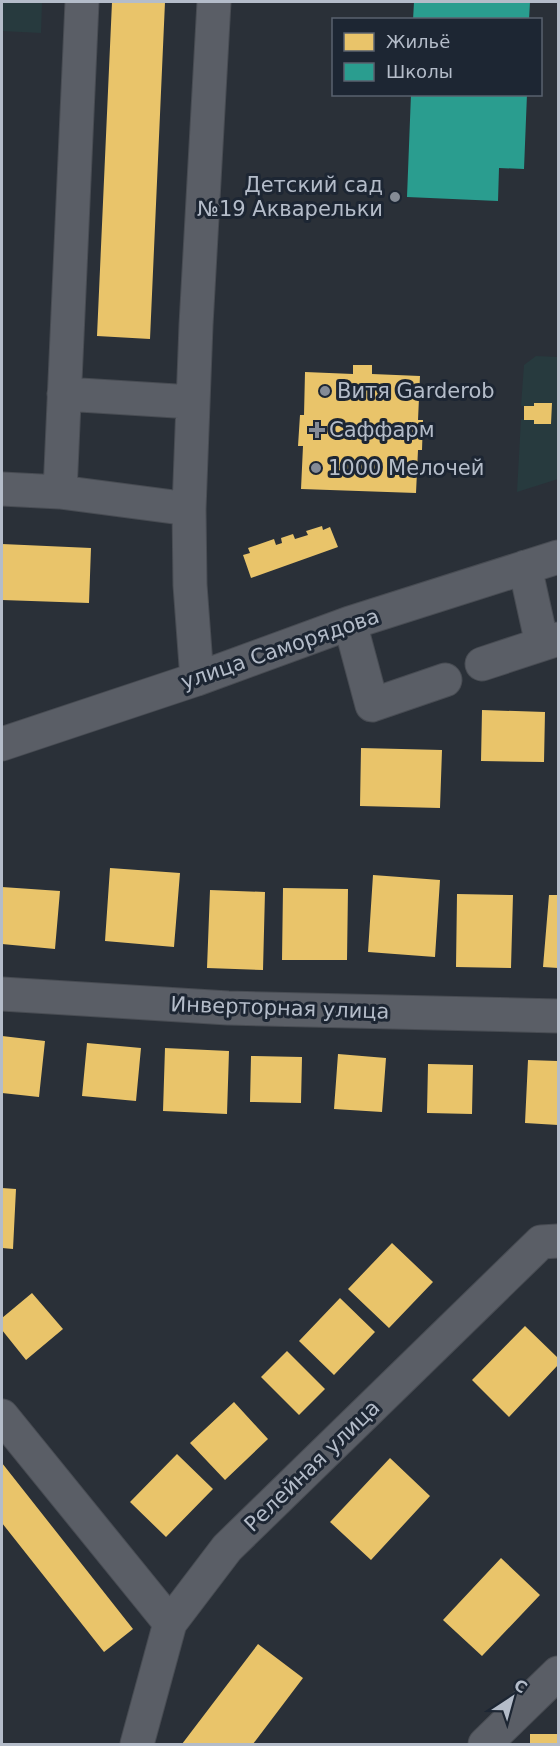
<svg xmlns="http://www.w3.org/2000/svg" width="560" height="1746" viewBox="0 0 560 1746" font-family="'DejaVu Sans',sans-serif">
  <style>
    .green { fill: #273a3e }
    .homes { fill: #e9c46a }
    .schools { fill: #2a9d8f }
    .lines { fill: none; stroke-linecap: round; stroke-linejoin: round }
    .minor-casing { stroke: #484c53; stroke-width: 35 }
    .minor { stroke: #5a5e66; stroke-width: 33 }
    .poi-dot { fill: #848b96; stroke: #1d2633; stroke-width: 2 }
    .labels { text-anchor: middle; stroke-width: 6; stroke-linejoin: round; paint-order: stroke }
    .poi-label { font-size: 21px; fill: #b4bcc9; stroke: #1d2633; text-anchor: start }
    .street-label { font-size: 21px; fill: #b4bcc9; stroke: #1d2633 }
  </style>
  <rect width="100%" height="100%" fill="#2a3038"/>
  <path class="green" d="M 2,2 L 42,2 L 41,33 L 2,31 Z
    M 536,356 L 558,357 L 558,479 L 517,492 L 521,419 L 534,420 L 534,424 L 551,424 L 551,403 L 534,403 L 534,406 L 521,406 L 524,365 Z"/>
  <path class="homes" d="M 112,2 L 165,2 L 150,339 L 97,336 Z
    M 353,365 L 372,365 L 372,374 L 420,376 L 418,420 L 423,420 L 422,450 L 418,450 L 416,493 L 301,489 L 303,446 L 298,446 L 300,415 L 304,415 L 305,372 L 353,374 Z
    M 534,403 L 552,403 L 551,424 L 534,424 L 534,420 L 524,420 L 524,406 L 534,406 Z
    M 322,526 L 323,530 L 330,527 L 338,547 L 251,578 L 243,555 L 250,553 L 248,548 L 274,539 L 276,545 L 282,543 L 281,538 L 293,534 L 295,539 L 308,535 L 306,531 Z
    M 2,544 L 91,548 L 89,603 L 2,600 Z
    M 482,710 L 545,712 L 544,762 L 481,761 Z
    M 361,748 L 442,750 L 440,808 L 360,806 Z
    M 110,868 L 180,873 L 174,947 L 105,941 Z
    M 373,875 L 440,880 L 435,957 L 368,952 Z
    M 2,887 L 60,891 L 55,949 L 2,944 Z
    M 283,888 L 348,889 L 347,960 L 282,960 Z
    M 210,890 L 265,892 L 263,970 L 207,968 Z
    M 457,894 L 513,895 L 511,968 L 456,967 Z
    M 549,895 L 558,895 L 558,968 L 543,967 Z
    M 2,1036 L 45,1041 L 39,1097 L 2,1093 Z
    M 87,1043 L 141,1048 L 136,1101 L 82,1096 Z
    M 165,1048 L 229,1051 L 227,1114 L 163,1111 Z
    M 338,1054 L 386,1058 L 382,1112 L 334,1109 Z
    M 251,1056 L 302,1057 L 301,1103 L 250,1102 Z
    M 528,1060 L 558,1061 L 558,1125 L 525,1123 Z
    M 428,1064 L 473,1065 L 472,1114 L 427,1113 Z
    M 2,1188 L 16,1189 L 13,1249 L 2,1248 Z
    M 392,1243 L 433,1282 L 389,1328 L 348,1289 Z
    M 32,1293 L 63,1329 L 26,1360 L 2,1330 L 2,1318 Z
    M 340,1298 L 375,1332 L 334,1375 L 299,1341 Z
    M 525,1326 L 558,1358 L 558,1365 L 509,1417 L 472,1380 Z
    M 287,1351 L 325,1389 L 299,1415 L 261,1377 Z
    M 234,1402 L 268,1439 L 225,1480 L 190,1443 Z
    M 177,1454 L 213,1489 L 166,1537 L 130,1502 Z
    M 390,1458 L 430,1496 L 371,1560 L 330,1522 Z
    M 2,1463 L 133,1629 L 104,1652 L 2,1523 Z
    M 501,1558 L 540,1595 L 482,1656 L 443,1620 Z
    M 258,1644 L 303,1678 L 253,1744 L 182,1744 Z
    M 530,1734 L 558,1734 L 558,1744 L 530,1744 Z"/>
  <path class="schools" d="M 414,2 L 530,2 L 529,20 L 413,20 Z
    M 411,94 L 527,94 L 524,169 L 499,168 L 498,201 L 407,197 Z"/>
  <g class="lines">
    <defs>
      <path id="minor" d="M 64,394 L 192,402
        M 2,489 L 60,492 L 189,509
        M 60,492 L 82,2
        M 525,567 L 542,644
        M 350,623 L 372,705 L 445,680
        M 482,664 L 558,639
        M 197,679 L 190,585 L 189,509 L 196,325 L 214,2
        M 2,744 L 197,679 L 350,623 L 558,557
        M 2,994 L 228,1008 L 558,1016
        M 2,1416 L 170,1623
        M 137,1744 L 170,1623 L 227,1548 L 541,1242 L 558,1241
        M 485,1744 L 558,1673"/>
    </defs>
    <use href="#minor" class="minor-casing"/>
    <use href="#minor" class="minor"/>
  </g>
  <g class="poi-dot">
    <circle cx="395" cy="197" r="6"/>
    <circle cx="325" cy="391" r="6"/>
    <path d="M314 421h6v6h6v6h-6v6h-6v-6h-6v-6h6z"/>
    <circle cx="316" cy="468" r="6"/>
  </g>
  <g class="labels">
    <g class="poi-label">
      <text x="383" y="192" text-anchor="end">Детский сад<tspan x="383" dy="24">№19 Акварельки</tspan></text>
      <text x="337" y="398">Витя Garderob</text>
      <text x="329" y="437">Саффарм</text>
      <text x="328" y="475">1000 Мелочей</text>
    </g>
    <g class="street-label">
      <text transform="translate(280 649) rotate(-19)" y="7">улица Саморядова</text>
      <text transform="translate(280 1008) rotate(2)" y="7">Инверторная улица</text>
      <text transform="translate(312 1466) rotate(-44)" y="7">Релейная улица</text>
    </g>
  </g>
  <rect width="560" height="1746" fill="none" stroke="#b4bcc9" stroke-width="6"/>
  <rect x="332" y="18" width="210" height="78" fill="#1d2633" stroke="#59626f" stroke-width="1.5"/>
  <rect x="344" y="33" width="30" height="18" fill="#e9c46a" stroke="#59626f" stroke-width="1.5"/>
  <text x="386" y="48" font-size="18" fill="#b4bcc9">Жильё</text>
  <rect x="344" y="63" width="30" height="18" fill="#2a9d8f" stroke="#59626f" stroke-width="1.5"/>
  <text x="386" y="78" font-size="18" fill="#b4bcc9">Школы</text>
  <g transform="translate(512 1698) rotate(36)" stroke="#1d2633" stroke-width="4.5" paint-order="stroke">
  <path d="M0-4.5L10 22L0 15L-10 22Z" fill="#b4bcc9"/>
  <text y="-9" font-size="16" font-weight="bold" text-anchor="middle" fill="#b4bcc9">С</text>
  </g>
</svg>
